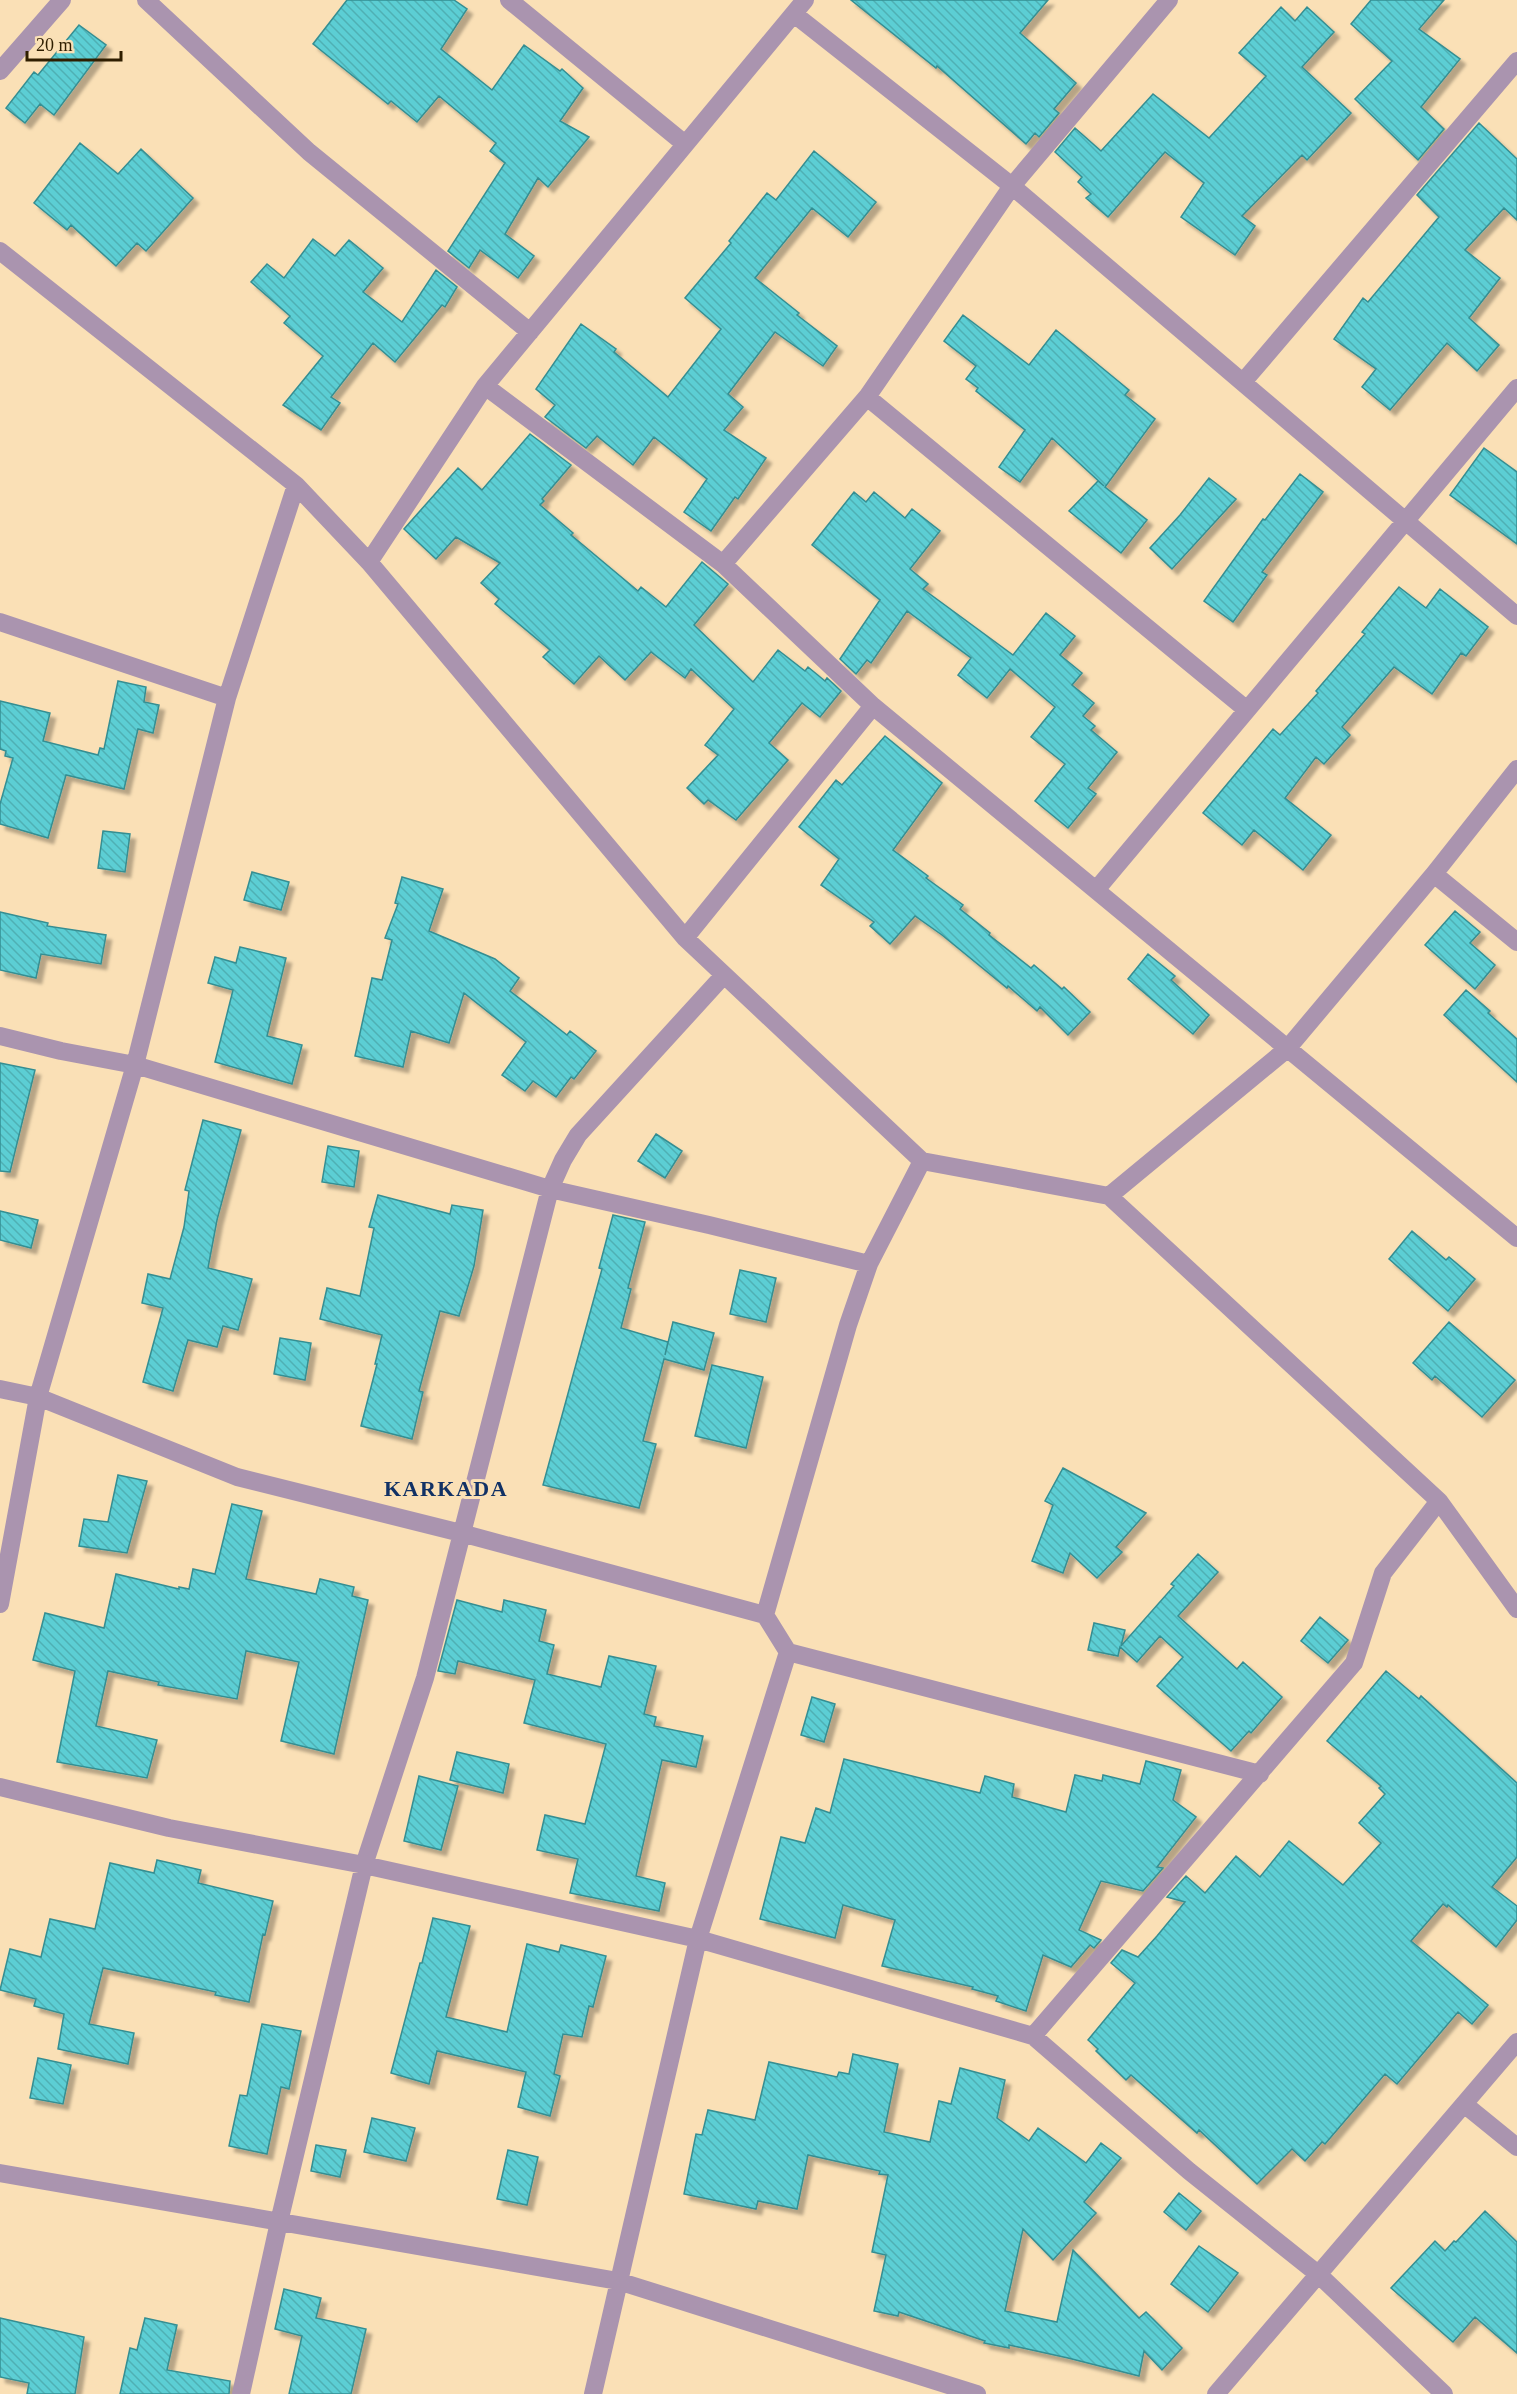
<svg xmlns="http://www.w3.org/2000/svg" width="1517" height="2394" viewBox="0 0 1517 2394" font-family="'Times New Roman',serif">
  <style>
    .building { fill: url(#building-back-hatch); stroke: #358e92; stroke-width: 1.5; filter: url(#shadow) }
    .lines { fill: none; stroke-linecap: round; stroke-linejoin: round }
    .minor { stroke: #aa94af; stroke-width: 18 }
    .labels { text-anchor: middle; stroke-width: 6; stroke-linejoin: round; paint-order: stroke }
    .district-label { font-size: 22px; font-weight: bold; letter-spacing: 1.5px; fill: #113165; stroke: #fae0b6 }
  </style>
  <defs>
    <pattern id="building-back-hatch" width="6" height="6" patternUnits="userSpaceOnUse" patternTransform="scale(1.5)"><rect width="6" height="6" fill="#5bced4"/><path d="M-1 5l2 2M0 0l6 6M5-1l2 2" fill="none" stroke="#4fb0b4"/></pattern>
    <filter id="shadow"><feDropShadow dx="5.5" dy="5.5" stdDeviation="1.5" flood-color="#0004"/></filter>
  </defs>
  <rect width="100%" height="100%" fill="#fae0b6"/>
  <path class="building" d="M 347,0 L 454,0 L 467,9 L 441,49 L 492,90 L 524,45 L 560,71 L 562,69 L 583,88 L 560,121 L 589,137 L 548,187 L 538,178 L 505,234 L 534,256 L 518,278 L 480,250 L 469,268 L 448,251 L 505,163 L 490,151 L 496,143 L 439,96 L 417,122 L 391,101 L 388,104 L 313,44 Z
    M 851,0 L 1048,0 L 1020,33 L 1076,83 L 1054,109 L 1059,113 L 1039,137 L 1035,133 L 1026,144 L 937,66 L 936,68 Z
    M 1371,0 L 1444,0 L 1419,29 L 1460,59 L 1421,107 L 1444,129 L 1418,160 L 1355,99 L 1392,61 L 1351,24 Z
    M 1281,7 L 1295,21 L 1307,7 L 1334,32 L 1302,67 L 1351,113 L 1307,160 L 1302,155 L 1242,216 L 1255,226 L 1235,255 L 1181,217 L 1204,183 L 1165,152 L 1108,217 L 1086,198 L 1091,194 L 1078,182 L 1082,177 L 1055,152 L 1075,128 L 1101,151 L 1153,94 L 1209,138 L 1266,76 L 1239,53 Z
    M 79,25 L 106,45 L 54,115 L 40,104 L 25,123 L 6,108 L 34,72 L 38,75 Z
    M 1479,123 L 1517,159 L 1517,220 L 1504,208 L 1465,250 L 1500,278 L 1469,318 L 1499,345 L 1477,371 L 1447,343 L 1390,410 L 1362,387 L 1376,369 L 1334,339 L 1363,298 L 1368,302 L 1439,217 L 1417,195 Z
    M 80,143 L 118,174 L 141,149 L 193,198 L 146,251 L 137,243 L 116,266 L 71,225 L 67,230 L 34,203 Z
    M 814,151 L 876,202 L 848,237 L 812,208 L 755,278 L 799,313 L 797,315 L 837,346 L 823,366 L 775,332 L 728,394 L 743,407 L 724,430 L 766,458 L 738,499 L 735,497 L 711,531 L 684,512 L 707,479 L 654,437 L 633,465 L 597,436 L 586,448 L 545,417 L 555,405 L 536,389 L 581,324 L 616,349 L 614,352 L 668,397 L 721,329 L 685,298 L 731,243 L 729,241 L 767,193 L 776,200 Z
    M 313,239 L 335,256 L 349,240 L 383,268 L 363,292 L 402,322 L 436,270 L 457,287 L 445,307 L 442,305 L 395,362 L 373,343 L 331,397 L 340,403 L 321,430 L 283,405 L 323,356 L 284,323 L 290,316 L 251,282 L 267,264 L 284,278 Z
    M 963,315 L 1029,365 L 1056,330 L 1129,390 L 1125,395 L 1155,419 L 1105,487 L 1147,520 L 1121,553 L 1069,511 L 1098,481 L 1104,486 L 1052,438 L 1020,482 L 999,467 L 1025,430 L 976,391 L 978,388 L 966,379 L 976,366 L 944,341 Z
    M 530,434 L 571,465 L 542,499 L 544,501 L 540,505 L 573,533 L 571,535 L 638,591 L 641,587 L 666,607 L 702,562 L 728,584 L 694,625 L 753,682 L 778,650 L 805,671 L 808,667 L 825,681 L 827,678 L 841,691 L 820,717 L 802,703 L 769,743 L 788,760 L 736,820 L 708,800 L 704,804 L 687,788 L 718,755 L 705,745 L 734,709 L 691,669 L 685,678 L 651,652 L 625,680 L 599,656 L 574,684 L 543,657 L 550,650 L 495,604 L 499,599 L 481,583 L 500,563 L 456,537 L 436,559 L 404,529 L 458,468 L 482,490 Z
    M 1484,448 L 1517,472 L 1517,544 L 1450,495 Z
    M 1300,474 L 1323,492 L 1262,572 L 1267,575 L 1233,622 L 1204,601 L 1263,519 L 1265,520 Z
    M 1209,478 L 1236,499 L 1172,569 L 1150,548 L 1180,515 Z
    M 854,492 L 866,502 L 874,492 L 905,518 L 912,509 L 940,531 L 910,569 L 928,584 L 923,589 L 1013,655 L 1046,613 L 1075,636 L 1060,655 L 1082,673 L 1072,685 L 1094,703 L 1083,716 L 1095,726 L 1091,730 L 1117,752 L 1088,788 L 1096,794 L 1068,828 L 1035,801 L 1065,764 L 1031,737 L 1055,707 L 1010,669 L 987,698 L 958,675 L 971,658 L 907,611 L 871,663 L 867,660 L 856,674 L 840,659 L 880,600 L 812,545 Z
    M 1399,587 L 1426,608 L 1440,589 L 1488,627 L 1466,656 L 1461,653 L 1432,694 L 1394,667 L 1342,727 L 1350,735 L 1324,764 L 1316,757 L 1285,798 L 1331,835 L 1303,870 L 1254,830 L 1242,845 L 1203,813 L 1273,729 L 1280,735 L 1318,693 L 1316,691 L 1365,634 L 1362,632 Z
    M 118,681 L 146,687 L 144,702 L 159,705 L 153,733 L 138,729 L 124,789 L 66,775 L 48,838 L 0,824 L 0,804 L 13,758 L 5,756 L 6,751 L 0,749 L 0,701 L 50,713 L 43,741 L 98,755 L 100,748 L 104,749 Z
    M 885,736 L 942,783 L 893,850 L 928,876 L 926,878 L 963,905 L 960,909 L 990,933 L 989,935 L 1031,968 L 1034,965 L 1062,989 L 1064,987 L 1090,1012 L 1068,1035 L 1040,1007 L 1037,1011 L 1008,986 L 1007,988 L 942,935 L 915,916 L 890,944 L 870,926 L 874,922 L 821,885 L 839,859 L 799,827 L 836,780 L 842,785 Z
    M 103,831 L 130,834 L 125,872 L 98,868 Z
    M 252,872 L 289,882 L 281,910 L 244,900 Z
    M 402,877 L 443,889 L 429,931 L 495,959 L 519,978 L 510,991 L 567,1035 L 570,1031 L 596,1051 L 574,1079 L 571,1077 L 556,1097 L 533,1081 L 525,1091 L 502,1075 L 526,1042 L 464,993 L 449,1043 L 411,1031 L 403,1067 L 355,1056 L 372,978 L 382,980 L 392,940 L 385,938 L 398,904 L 395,903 Z
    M 1455,911 L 1480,932 L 1470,943 L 1495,965 L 1475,989 L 1425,945 Z
    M 0,912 L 48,923 L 47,926 L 106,935 L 101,964 L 41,954 L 36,978 L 0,970 Z
    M 240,947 L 286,958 L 267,1036 L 302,1045 L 292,1084 L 215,1062 L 233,990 L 208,983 L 215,957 L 236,963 Z
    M 1148,954 L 1175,976 L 1171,980 L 1209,1015 L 1193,1034 L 1128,979 Z
    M 1466,990 L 1490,1011 L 1488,1013 L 1517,1039 L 1517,1082 L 1444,1015 Z
    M 0,1063 L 35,1070 L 10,1172 L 0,1171 Z
    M 203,1120 L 241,1130 L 217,1220 L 208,1268 L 252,1279 L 238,1330 L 223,1326 L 217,1347 L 188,1340 L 173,1391 L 143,1382 L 163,1308 L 142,1303 L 148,1274 L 170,1279 L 184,1227 L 189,1191 L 185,1190 Z
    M 656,1134 L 682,1151 L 665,1178 L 638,1161 Z
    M 328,1146 L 359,1151 L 354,1187 L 322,1182 Z
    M 378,1195 L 450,1214 L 452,1205 L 483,1210 L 474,1266 L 459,1316 L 440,1311 L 419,1391 L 423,1392 L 412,1439 L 361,1426 L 377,1364 L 375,1364 L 382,1335 L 320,1319 L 327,1288 L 360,1296 L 374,1228 L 369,1227 Z
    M 0,1211 L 38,1220 L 31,1248 L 0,1240 Z
    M 613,1215 L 645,1222 L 628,1288 L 631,1289 L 621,1328 L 668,1342 L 665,1355 L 673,1322 L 714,1333 L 704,1370 L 664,1359 L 643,1441 L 656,1444 L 639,1508 L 543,1485 L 602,1269 L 599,1268 Z
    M 1412,1231 L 1446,1260 L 1449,1257 L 1475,1279 L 1448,1311 L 1389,1259 Z
    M 740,1270 L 776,1278 L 766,1322 L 730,1314 Z
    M 1449,1322 L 1515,1380 L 1482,1417 L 1435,1376 L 1432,1380 L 1413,1363 Z
    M 280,1338 L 311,1343 L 305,1380 L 274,1374 Z
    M 712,1365 L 763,1377 L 746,1448 L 695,1436 Z
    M 1063,1468 L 1146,1513 L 1116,1547 L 1122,1552 L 1097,1578 L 1070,1553 L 1063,1573 L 1032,1561 L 1053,1505 L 1045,1501 Z
    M 118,1475 L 147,1481 L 127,1553 L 79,1546 L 84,1519 L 108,1522 Z
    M 232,1504 L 262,1511 L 246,1579 L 316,1594 L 320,1579 L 354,1587 L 352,1596 L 368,1600 L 334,1754 L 281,1741 L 299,1662 L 246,1651 L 237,1699 L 158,1685 L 159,1682 L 108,1671 L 96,1726 L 157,1740 L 147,1778 L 57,1762 L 75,1671 L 33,1660 L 45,1613 L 104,1628 L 116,1574 L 179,1589 L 179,1587 L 189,1589 L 193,1569 L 215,1574 Z
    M 1198,1554 L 1218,1572 L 1178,1616 L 1237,1669 L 1243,1662 L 1282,1697 L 1251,1733 L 1249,1731 L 1231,1751 L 1157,1686 L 1183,1657 L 1160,1636 L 1137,1662 L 1120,1647 L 1118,1656 L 1088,1650 L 1094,1623 L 1125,1630 L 1121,1646 L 1174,1586 L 1171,1584 Z
    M 457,1600 L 502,1612 L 504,1600 L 546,1610 L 539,1641 L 554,1645 L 547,1674 L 601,1687 L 609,1656 L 656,1666 L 644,1714 L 656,1717 L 654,1726 L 703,1736 L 696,1767 L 662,1760 L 636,1876 L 665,1883 L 659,1911 L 570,1893 L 578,1859 L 537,1850 L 545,1815 L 585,1824 L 606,1744 L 524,1723 L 535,1680 L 458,1661 L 455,1674 L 438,1671 Z
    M 1320,1617 L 1348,1640 L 1328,1663 L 1301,1641 Z
    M 1386,1671 L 1419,1699 L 1421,1696 L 1517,1783 L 1517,1857 L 1492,1887 L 1517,1906 L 1517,1920 L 1496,1947 L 1448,1905 L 1447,1907 L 1443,1904 L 1411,1941 L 1488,2005 L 1472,2024 L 1458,2012 L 1397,2084 L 1385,2074 L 1325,2144 L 1322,2142 L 1305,2161 L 1292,2149 L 1257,2184 L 1199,2130 L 1197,2133 L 1131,2075 L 1126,2080 L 1096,2051 L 1098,2049 L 1088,2040 L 1135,1983 L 1111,1963 L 1122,1950 L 1138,1957 L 1157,1936 L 1185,1902 L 1167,1897 L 1186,1876 L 1205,1893 L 1236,1856 L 1260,1877 L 1289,1841 L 1343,1885 L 1381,1843 L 1359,1823 L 1385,1794 L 1379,1788 L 1381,1786 L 1327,1741 Z
    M 812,1697 L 835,1704 L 824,1742 L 801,1735 Z
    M 457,1752 L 509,1764 L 503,1793 L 450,1780 Z
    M 844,1759 L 980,1793 L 985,1776 L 1014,1784 L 1012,1797 L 1066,1812 L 1075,1775 L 1102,1781 L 1103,1775 L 1140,1784 L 1146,1761 L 1181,1770 L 1173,1800 L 1196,1817 L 1157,1867 L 1163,1868 L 1143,1891 L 1101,1881 L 1079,1930 L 1101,1940 L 1094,1948 L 1090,1945 L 1071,1967 L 1043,1955 L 1026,2011 L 996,2001 L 998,1996 L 972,1989 L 973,1987 L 882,1966 L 895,1920 L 843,1905 L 835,1938 L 760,1919 L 781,1837 L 805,1843 L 816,1808 L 830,1813 Z
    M 419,1776 L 458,1786 L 441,1850 L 404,1841 Z
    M 157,1860 L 201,1870 L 198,1883 L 273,1901 L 265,1935 L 263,1934 L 249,2002 L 215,1995 L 216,1992 L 103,1968 L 89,2024 L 134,2033 L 128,2064 L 58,2049 L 64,2014 L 34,2006 L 36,1999 L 0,1990 L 10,1949 L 41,1957 L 50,1919 L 95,1929 L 110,1863 L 154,1873 Z
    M 433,1918 L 470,1926 L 446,2017 L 507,2032 L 527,1944 L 559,1952 L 561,1945 L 606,1956 L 593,2007 L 589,2006 L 582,2037 L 563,2034 L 554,2074 L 560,2076 L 550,2116 L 518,2107 L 526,2072 L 437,2051 L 429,2084 L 391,2073 L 420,1963 L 422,1963 Z
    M 262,2024 L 301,2031 L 289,2089 L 281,2087 L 267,2154 L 229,2146 L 240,2095 L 247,2096 Z
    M 853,2054 L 898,2064 L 884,2132 L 930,2142 L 939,2101 L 951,2104 L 960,2068 L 1005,2080 L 997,2118 L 1029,2141 L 1038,2128 L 1086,2163 L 1101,2143 L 1121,2158 L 1084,2202 L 1096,2213 L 1053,2260 L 1023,2229 L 1005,2311 L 1057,2322 L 1073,2250 L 1139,2318 L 1146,2312 L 1182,2348 L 1162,2370 L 1144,2351 L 1139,2376 L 1068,2358 L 1009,2345 L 1009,2348 L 984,2343 L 985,2341 L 899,2312 L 898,2316 L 874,2311 L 886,2255 L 872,2252 L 888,2175 L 879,2174 L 880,2171 L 808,2155 L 797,2209 L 758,2201 L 756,2209 L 684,2194 L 696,2134 L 702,2135 L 708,2110 L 755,2120 L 769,2062 L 837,2077 L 839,2072 L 849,2074 Z
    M 38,2058 L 71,2065 L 63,2104 L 30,2098 Z
    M 372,2118 L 415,2128 L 406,2161 L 364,2152 Z
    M 316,2145 L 346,2150 L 340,2177 L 311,2171 Z
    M 508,2150 L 538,2157 L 527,2205 L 497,2199 Z
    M 1179,2193 L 1201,2211 L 1186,2230 L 1164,2212 Z
    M 1485,2211 L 1517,2242 L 1517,2353 L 1475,2317 L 1453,2342 L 1391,2288 L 1435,2241 L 1445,2251 L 1454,2241 L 1456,2242 Z
    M 1199,2246 L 1238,2273 L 1208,2312 L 1171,2284 Z
    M 284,2289 L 321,2298 L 316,2318 L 366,2329 L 351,2394 L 289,2394 L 302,2336 L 275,2329 Z
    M 0,2318 L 84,2337 L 75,2394 L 27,2394 L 29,2383 L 0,2377 Z
    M 145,2318 L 177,2325 L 167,2370 L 230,2381 L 229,2394 L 120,2394 L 130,2348 L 137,2350 Z"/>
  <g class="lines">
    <path class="minor" d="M 146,0 L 309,152 L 530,332
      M 509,0 L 685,144
      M 794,14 L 1012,186 L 1517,616
      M 0,71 L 62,0
      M 0,251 L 296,485 L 369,562 L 685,938 L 922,1161 L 1109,1196 L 1439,1501 L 1517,1609
      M 1243,382 L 1517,61
      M 485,386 L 723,564 L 873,706 L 1517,1238
      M 867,397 L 1247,710
      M 369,562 L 485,386 L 805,0
      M 723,564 L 867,397 L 1012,186 L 1169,0
      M 0,622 L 227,698
      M 1434,874 L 1517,942
      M 1096,890 L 1517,388
      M 685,938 L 873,706
      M 0,1036 L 61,1051 L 135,1065 L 550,1189 L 709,1225 L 869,1264
      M 1109,1196 L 1287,1049 L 1434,874 L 1517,769
      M 0,1389 L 38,1397 L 237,1477 L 461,1533 L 765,1615
      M 0,1604 L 38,1397 L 135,1065 L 227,698 L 296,485
      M 788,1652 L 1260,1774
      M 0,1787 L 169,1828 L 364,1865 L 698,1939 L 1033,2036 L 1354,1663 L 1383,1573 L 1439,1501
      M 1033,2036 L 1189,2171 L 1318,2274 L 1444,2394
      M 1464,2104 L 1517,2147
      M 0,2173 L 618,2281 L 977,2394
      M 241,2394 L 279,2222 L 364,1865 L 425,1678 L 550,1189 L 563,1160 L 578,1135 L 724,975
      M 593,2394 L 698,1939 L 788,1652 L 765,1615 L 848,1325 L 869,1264 L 922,1161
      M 1216,2394 L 1517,2042"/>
  </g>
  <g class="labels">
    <g class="district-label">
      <text x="446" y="1496">KARKADA</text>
    </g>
  </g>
  <path d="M27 51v9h94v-9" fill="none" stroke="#2f1e00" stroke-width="3"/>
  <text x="36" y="51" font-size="18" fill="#2f1e00" stroke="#fae0b6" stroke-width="4.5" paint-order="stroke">20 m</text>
</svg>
